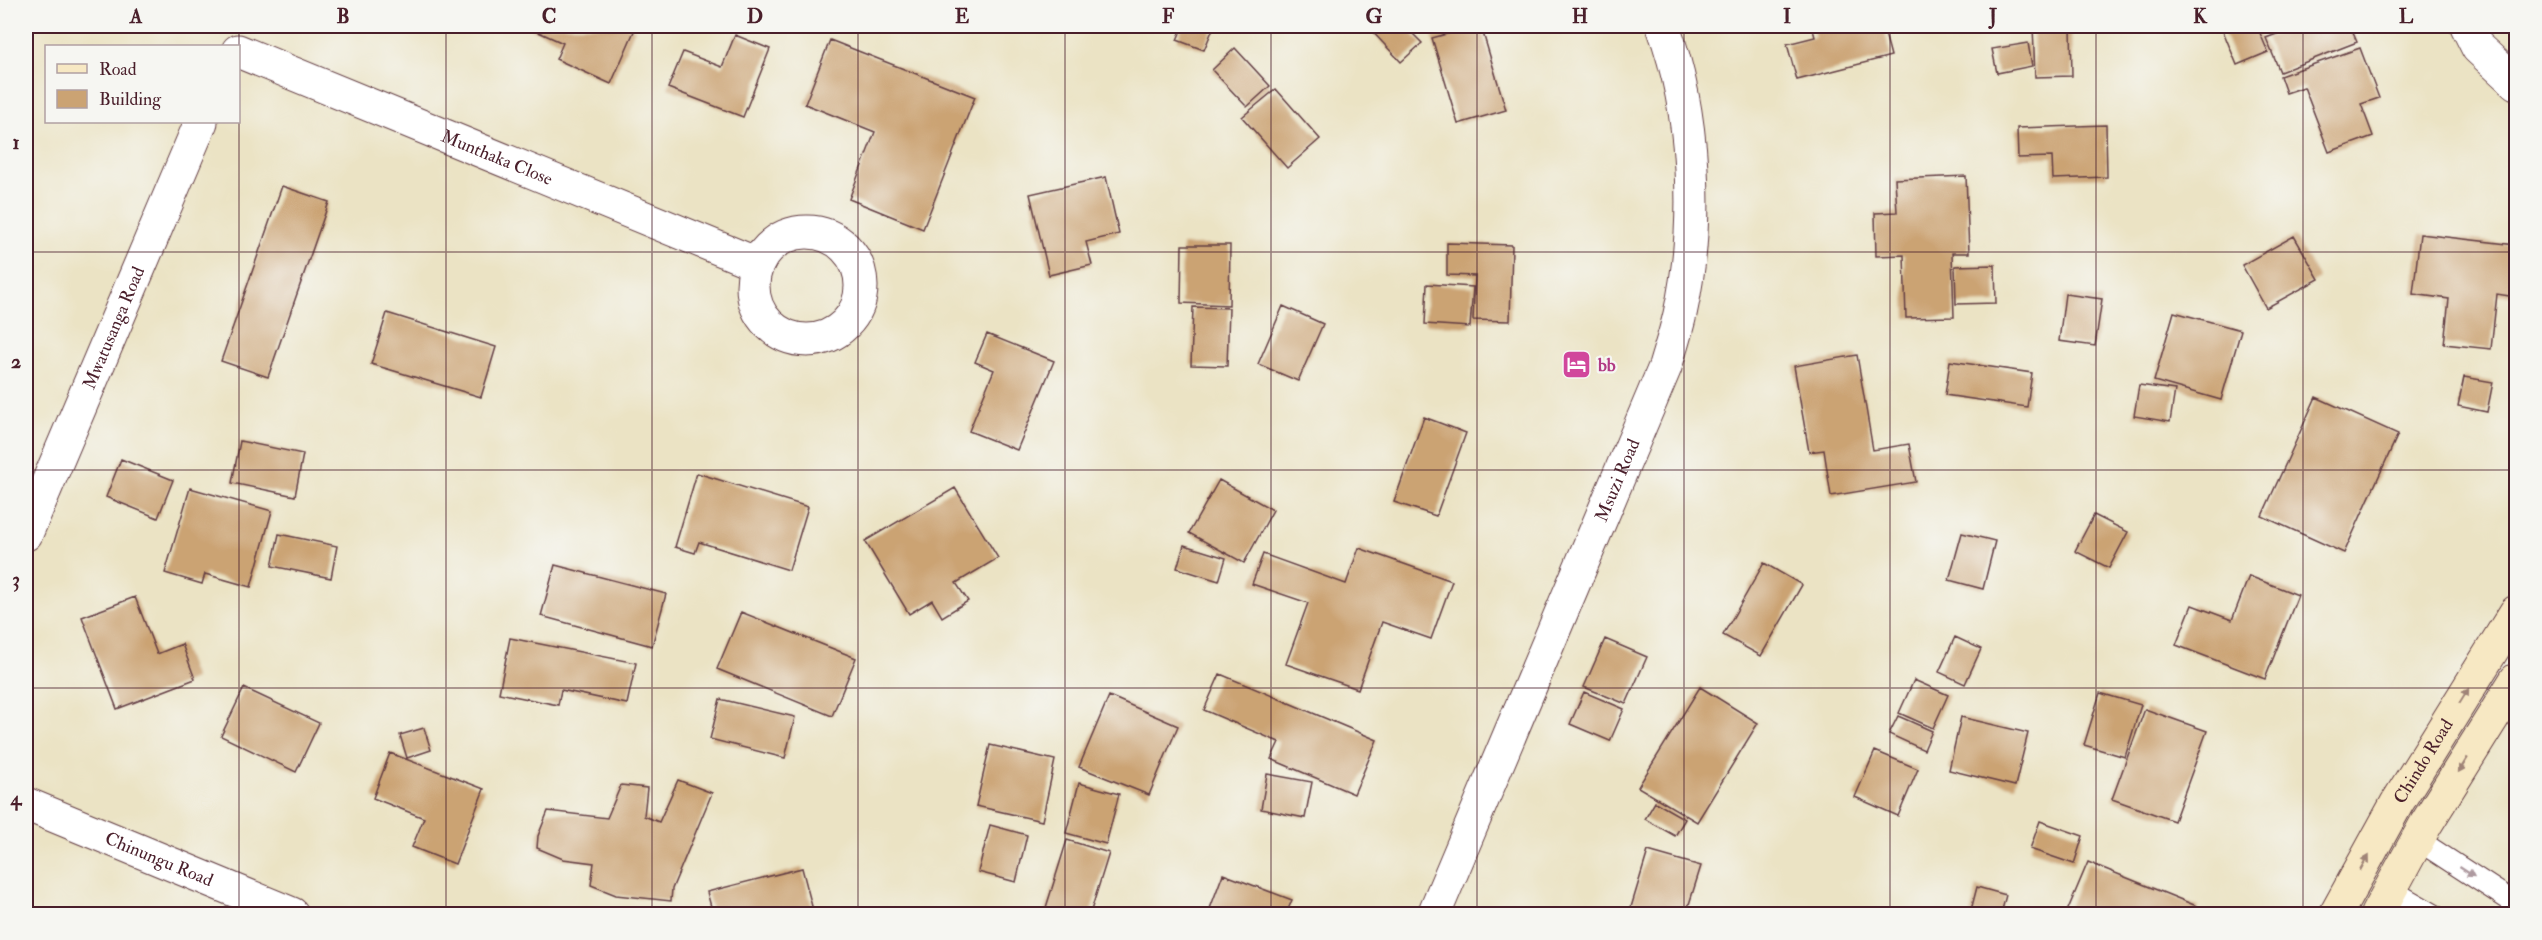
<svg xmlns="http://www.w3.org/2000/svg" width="2542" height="940" viewBox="0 0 2542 940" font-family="'IM FELL Double Pica',serif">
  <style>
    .building { fill: #cba373 }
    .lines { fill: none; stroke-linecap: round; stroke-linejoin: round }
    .service-casing { stroke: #623c42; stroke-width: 23 }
    .minor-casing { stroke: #623c42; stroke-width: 35 }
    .secondary-casing { stroke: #623c42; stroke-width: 35 }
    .service { stroke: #fff; stroke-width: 21 }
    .minor { stroke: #fff; stroke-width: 33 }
    .secondary { stroke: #f7e8c3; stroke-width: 33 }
    .oneway { fill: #a08477 }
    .oneway2 { fill: #ae9aa0 }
    .grid { fill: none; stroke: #4a1f2b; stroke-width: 1.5; stroke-opacity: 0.55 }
    .labels { text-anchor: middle; stroke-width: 4.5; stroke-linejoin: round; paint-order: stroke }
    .street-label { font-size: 18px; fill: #4a1f2b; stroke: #f6f6f2 }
    .hotel-label { font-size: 18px; font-weight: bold; fill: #b23c85; stroke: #f6f6f2; text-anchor: start }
    .neatline { fill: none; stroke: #4a1f2b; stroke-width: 2 }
    .grid-label { font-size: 20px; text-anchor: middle; font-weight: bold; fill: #4a1f2b }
  </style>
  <rect width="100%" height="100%" fill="#f6f6f2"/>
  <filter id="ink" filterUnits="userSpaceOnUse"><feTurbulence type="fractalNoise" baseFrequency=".0167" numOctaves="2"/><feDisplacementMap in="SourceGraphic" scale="12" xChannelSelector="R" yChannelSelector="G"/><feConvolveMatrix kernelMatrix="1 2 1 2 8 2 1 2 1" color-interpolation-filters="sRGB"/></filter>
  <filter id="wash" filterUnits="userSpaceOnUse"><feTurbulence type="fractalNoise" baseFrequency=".008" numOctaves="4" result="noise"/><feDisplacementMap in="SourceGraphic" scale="24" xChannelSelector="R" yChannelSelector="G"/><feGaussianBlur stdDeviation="1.35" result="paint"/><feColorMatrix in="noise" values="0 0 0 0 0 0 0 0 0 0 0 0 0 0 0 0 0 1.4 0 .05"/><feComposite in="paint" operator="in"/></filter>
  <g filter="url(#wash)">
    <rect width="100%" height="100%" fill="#ebe3c4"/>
    <g id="blocks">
      <path class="building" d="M 525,26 L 626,26 L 635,29 L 611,84 L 556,59 L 563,43 Z
        M 1183,26 L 1214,26 L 1204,50 L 1177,40 Z
        M 1369,26 L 1405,26 L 1422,43 L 1401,62 L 1368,27 Z
        M 1476,26 L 1481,26 L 1506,110 L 1458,124 L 1432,38 Z
        M 1812,26 L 1883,26 L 1891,56 L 1797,80 L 1787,44 L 1815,37 Z
        M 2033,26 L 2071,26 L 2072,76 L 2035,77 Z
        M 2221,26 L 2257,26 L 2268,52 L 2237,65 Z
        M 2298,26 L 2350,26 L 2357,42 L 2280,72 L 2266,38 Z
        M 735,35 L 770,49 L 743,117 L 668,88 L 683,52 L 722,67 Z
        M 830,40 L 975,97 L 923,229 L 849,199 L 875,132 L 805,104 Z
        M 2028,43 L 2032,66 L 1997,73 L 1992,49 Z
        M 1235,48 L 1270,86 L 1247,107 L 1212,70 Z
        M 2360,48 L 2379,98 L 2361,104 L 2373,136 L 2329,152 L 2304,87 L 2286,93 L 2280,76 Z
        M 1276,89 L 1320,139 L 1287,168 L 1242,117 Z
        M 2106,125 L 2107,177 L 2053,179 L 2052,157 L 2018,158 L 2017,128 Z
        M 1966,176 L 1969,253 L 1952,253 L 1954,317 L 1906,318 L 1904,255 L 1876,256 L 1875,213 L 1897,212 L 1895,179 Z
        M 1106,177 L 1119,234 L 1086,242 L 1092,265 L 1049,275 L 1030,194 Z
        M 282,186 L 329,202 L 268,377 L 221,361 Z
        M 2420,234 L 2516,245 L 2516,297 L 2497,294 L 2491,349 L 2444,344 L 2449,299 L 2413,294 Z
        M 2294,236 L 2319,279 L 2266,308 L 2242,265 Z
        M 1447,243 L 1512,245 L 1510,321 L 1473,320 L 1475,276 L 1447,275 Z
        M 1182,245 L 1230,245 L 1229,305 L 1181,303 Z
        M 1995,265 L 1996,303 L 1956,304 L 1955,266 Z
        M 1427,284 L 1473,287 L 1470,327 L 1425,324 Z
        M 2065,294 L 2102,299 L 2095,346 L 2059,341 Z
        M 1283,306 L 1323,324 L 1298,381 L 1258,364 Z
        M 1193,307 L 1229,308 L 1227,366 L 1191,365 Z
        M 2174,312 L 2241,330 L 2221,400 L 2154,381 Z
        M 387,313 L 496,347 L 481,397 L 371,364 Z
        M 987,334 L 1054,361 L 1017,450 L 969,431 L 994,370 L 975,362 Z
        M 1857,355 L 1873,450 L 1909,444 L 1916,482 L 1831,496 L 1824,450 L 1809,452 L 1794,366 Z
        M 1950,361 L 2032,373 L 2027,407 L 1945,395 Z
        M 2464,377 L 2493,382 L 2487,412 L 2458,406 Z
        M 2139,385 L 2175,390 L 2170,422 L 2134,416 Z
        M 2316,397 L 2398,434 L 2344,553 L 2262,516 Z
        M 1424,417 L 1466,433 L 1436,516 L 1394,502 Z
        M 240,441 L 303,454 L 295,496 L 232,483 Z
        M 121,459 L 173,480 L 158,518 L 106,497 Z
        M 697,473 L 808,507 L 789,570 L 699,542 L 695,553 L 675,547 Z
        M 1219,480 L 1273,510 L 1244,563 L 1189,533 Z
        M 190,488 L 272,511 L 251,587 L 205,574 L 202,584 L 165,573 Z
        M 955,488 L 998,558 L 956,583 L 968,601 L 942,617 L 932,600 L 909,614 L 865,541 Z
        M 2094,515 L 2128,532 L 2109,568 L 2075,551 Z
        M 1962,533 L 1995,541 L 1983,589 L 1949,580 Z
        M 279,534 L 337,546 L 331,578 L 272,566 Z
        M 1184,545 L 1226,558 L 1219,581 L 1177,568 Z
        M 1359,548 L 1452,581 L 1431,639 L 1382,622 L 1358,689 L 1286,664 L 1308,603 L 1252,584 L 1263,554 L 1346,584 Z
        M 1764,563 L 1802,585 L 1761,656 L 1723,635 Z
        M 555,565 L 666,594 L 652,646 L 541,616 Z
        M 2249,576 L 2298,595 L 2265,679 L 2176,645 L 2192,605 L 2232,620 Z
        M 135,597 L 157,654 L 182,644 L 195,679 L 117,709 L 82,617 Z
        M 741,612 L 856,658 L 832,716 L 717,669 Z
        M 1955,637 L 1981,649 L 1965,684 L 1939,672 Z
        M 510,638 L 636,663 L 627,704 L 561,690 L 558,705 L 499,693 Z
        M 1605,639 L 1647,657 L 1626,704 L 1584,687 Z
        M 1220,674 L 1377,740 L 1354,794 L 1271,759 L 1279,742 L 1204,710 Z
        M 1914,680 L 1948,695 L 1933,728 L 1899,713 Z
        M 1700,687 L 1758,723 L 1697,822 L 1638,787 Z
        M 244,688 L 319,723 L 296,772 L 221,736 Z
        M 1584,692 L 1624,709 L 1610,741 L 1570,724 Z
        M 2100,693 L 2141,705 L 2125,757 L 2084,745 Z
        M 1109,696 L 1178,726 L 1149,795 L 1079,767 Z
        M 720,699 L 795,717 L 785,758 L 710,739 Z
        M 2145,709 L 2207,731 L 2174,821 L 2112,799 Z
        M 1898,716 L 1932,731 L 1924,750 L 1889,734 Z
        M 1961,717 L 2028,733 L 2015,786 L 1949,770 Z
        M 424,728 L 431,750 L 407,758 L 400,735 Z
        M 990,745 L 1055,760 L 1042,821 L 976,806 Z
        M 1875,751 L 1918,769 L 1898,816 L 1855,797 Z
        M 390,753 L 484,789 L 455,864 L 412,847 L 424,818 L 373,798 Z
        M 1267,774 L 1312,782 L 1305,818 L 1261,809 Z
        M 678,780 L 712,793 L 672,889 L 671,901 L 616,895 L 591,885 L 594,863 L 563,859 L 537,848 L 538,836 L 548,811 L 607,818 L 621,785 L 647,788 L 644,816 L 659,822 Z
        M 1079,783 L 1119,794 L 1106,844 L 1066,833 Z
        M 1655,802 L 1685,819 L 1675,836 L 1645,819 Z
        M 2040,821 L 2083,836 L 2074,864 L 2030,849 Z
        M 990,825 L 1027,835 L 1016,882 L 978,872 Z
        M 1067,840 L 1109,853 L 1090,914 L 1044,914 Z
        M 1648,851 L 1701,866 L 1686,914 L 1629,914 Z
        M 2088,862 L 2199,907 L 2196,914 L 2066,914 Z
        M 802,868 L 814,914 L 713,914 L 707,892 Z
        M 1223,874 L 1292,900 L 1286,914 L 1208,914 Z
        M 1977,887 L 2006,895 L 2001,914 L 1970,914 Z"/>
    </g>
  </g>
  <g filter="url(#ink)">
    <use href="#blocks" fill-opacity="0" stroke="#623c42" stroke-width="1.5"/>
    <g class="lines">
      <defs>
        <path id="service" d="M 2418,840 L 2516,904
          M 2391,890 L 2433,914"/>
        <g id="minor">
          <path d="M 2467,26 L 2478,48 L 2516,83"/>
          <path id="s1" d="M 238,51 L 757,264"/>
          <circle cx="807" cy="286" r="54"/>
          <path id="s2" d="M 26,534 L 201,122"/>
          <path id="s3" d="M 26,804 L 292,914"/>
          <path id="s4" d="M 1434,914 L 1665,367 C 1670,350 1676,332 1680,314 C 1700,224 1695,113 1663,26"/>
        </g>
        <g id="secondary">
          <path id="s5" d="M 2336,914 L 2397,803 L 2516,612"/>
          <path d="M 2377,914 L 2426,824 L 2516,680"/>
        </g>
      </defs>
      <use href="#service" class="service-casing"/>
      <use href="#minor" class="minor-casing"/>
      <use href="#secondary" class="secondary-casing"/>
      <use href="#service" class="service"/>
      <use href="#minor" class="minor"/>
      <use href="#secondary" class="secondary"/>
    </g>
    <defs><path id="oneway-solid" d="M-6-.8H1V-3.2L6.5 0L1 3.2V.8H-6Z" transform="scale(1.5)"/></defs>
    <g class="oneway">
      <use href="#oneway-solid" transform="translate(2464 696) rotate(-58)"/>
      <use href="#oneway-solid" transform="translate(2463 765) rotate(122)"/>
      <use href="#oneway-solid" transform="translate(2364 863) rotate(-61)"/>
    </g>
    <use class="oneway2" href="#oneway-solid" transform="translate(2467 872) rotate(33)"/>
  </g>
  <path class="grid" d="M 239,26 L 239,914M 446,26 L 446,914M 652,26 L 652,914M 858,26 L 858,914M 1065,26 L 1065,914M 1271,26 L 1271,914M 1477,26 L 1477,914M 1684,26 L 1684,914M 1890,26 L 1890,914M 2096,26 L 2096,914M 2303,26 L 2303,914M 26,252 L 2516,252M 26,470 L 2516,470M 26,688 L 2516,688"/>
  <defs>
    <symbol id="hotel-square" viewBox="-11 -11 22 22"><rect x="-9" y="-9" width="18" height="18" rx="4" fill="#d1479c" stroke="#f6f6f2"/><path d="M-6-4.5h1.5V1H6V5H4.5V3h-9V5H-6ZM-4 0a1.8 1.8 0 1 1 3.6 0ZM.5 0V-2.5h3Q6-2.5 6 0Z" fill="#fff"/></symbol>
  </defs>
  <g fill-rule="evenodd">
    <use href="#hotel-square" x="1560" y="348" width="33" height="33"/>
  </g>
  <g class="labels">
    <g class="street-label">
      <text dy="6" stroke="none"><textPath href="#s1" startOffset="280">Munthaka Close</textPath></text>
      <text dy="6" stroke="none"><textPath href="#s2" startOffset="224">Mwatusanga Road</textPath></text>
      <text dy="6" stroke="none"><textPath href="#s4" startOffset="471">Msuzi Road</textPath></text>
      <text dy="6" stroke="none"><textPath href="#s5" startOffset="176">Chindo Road</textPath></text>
      <text dy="6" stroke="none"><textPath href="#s3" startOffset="144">Chinungu Road</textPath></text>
    </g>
    <g class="hotel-label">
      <text x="1598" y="371">bb</text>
    </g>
  </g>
  <rect width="2542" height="940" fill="none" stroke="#f6f6f2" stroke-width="66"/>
  <rect x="45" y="45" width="195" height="78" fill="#f6f6f2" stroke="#b1a0a2" stroke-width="1.5"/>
  <rect x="57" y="64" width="30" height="9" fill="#f7e8c3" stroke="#b1a0a2" stroke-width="1.5"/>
  <text x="99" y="75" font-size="18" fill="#4a1f2b">Road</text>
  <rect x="57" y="90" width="30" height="18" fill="#cba373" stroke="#b1a0a2" stroke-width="1.5"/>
  <text x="99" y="105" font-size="18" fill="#4a1f2b">Building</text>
  <rect x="33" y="33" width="2476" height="874" class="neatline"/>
  <g class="grid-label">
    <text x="136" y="23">A</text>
    <text x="343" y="23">B</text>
    <text x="549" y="23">C</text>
    <text x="755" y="23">D</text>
    <text x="962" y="23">E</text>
    <text x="1168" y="23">F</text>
    <text x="1374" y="23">G</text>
    <text x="1580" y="23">H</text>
    <text x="1787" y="23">I</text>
    <text x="1993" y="23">J</text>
    <text x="2200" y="23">K</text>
    <text x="2406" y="23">L</text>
    <text x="16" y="149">1</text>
    <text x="16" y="368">2</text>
    <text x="16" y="586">3</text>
    <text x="16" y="805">4</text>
  </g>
</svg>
